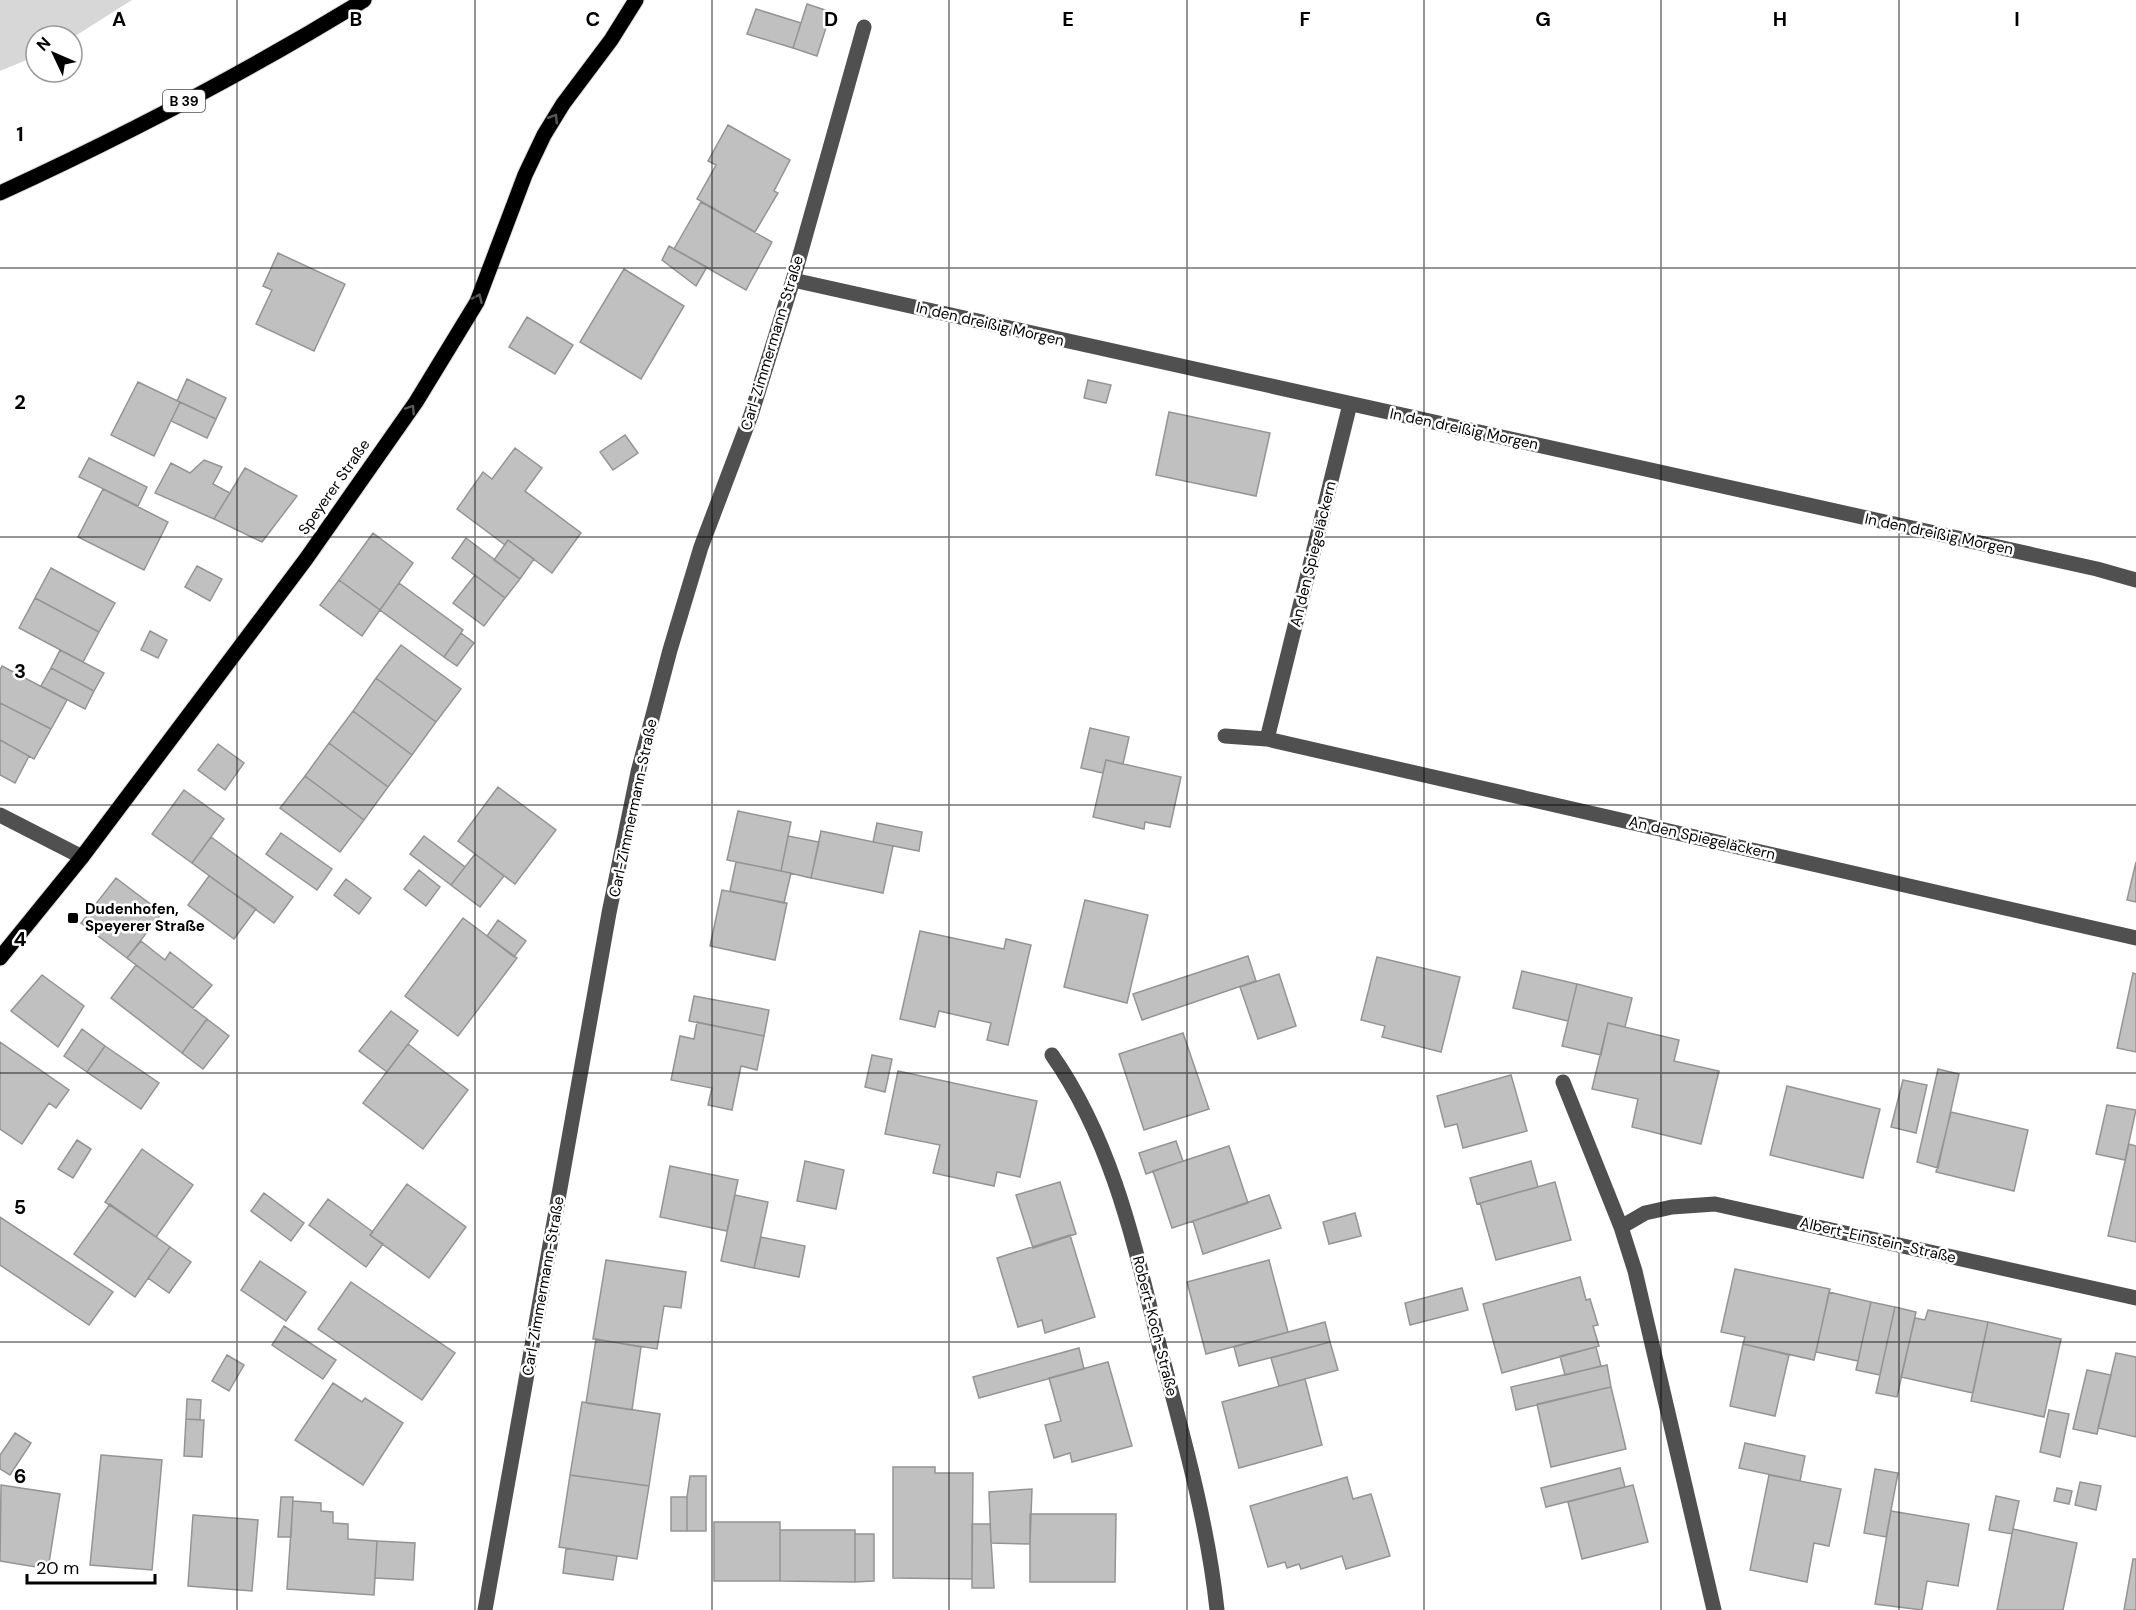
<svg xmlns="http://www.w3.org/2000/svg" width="2136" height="1610" viewBox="0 0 2136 1610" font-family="'DM Sans',sans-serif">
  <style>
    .green { fill: #d7d7d7 }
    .building { fill: #c0c0c0; stroke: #949494; stroke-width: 1.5 }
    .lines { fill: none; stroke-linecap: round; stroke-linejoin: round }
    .major-casing { stroke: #dbdbdb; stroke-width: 17 }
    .minor { stroke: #505050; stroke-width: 15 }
    .major { stroke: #000; stroke-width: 15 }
    .oneway { stroke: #595959 }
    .grid { fill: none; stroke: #000; stroke-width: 1.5; stroke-opacity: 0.55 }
    .poi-dot { fill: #000; stroke: #fff; stroke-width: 2 }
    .labels { text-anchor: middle; stroke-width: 5; stroke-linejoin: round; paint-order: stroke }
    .shield { fill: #fff; stroke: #4c4c4c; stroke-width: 1.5 }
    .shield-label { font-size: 14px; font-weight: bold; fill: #000 }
    .street-label { font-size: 15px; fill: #000; stroke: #fff }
    .poi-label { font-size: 15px; font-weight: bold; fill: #000; stroke: #fff; text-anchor: start }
    .grid-label { font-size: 20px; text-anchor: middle; font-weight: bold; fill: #000; stroke: #fff; stroke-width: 5; stroke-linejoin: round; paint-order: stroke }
  </style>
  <rect width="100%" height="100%" fill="#fff"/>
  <path class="green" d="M 0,0 L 132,0 L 72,38 L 72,36 L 36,36 L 36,56 L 0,71 Z"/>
  <path class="building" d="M 807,4 L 831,12 L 817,56 L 793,48 Z
    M 756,9 L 801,23 L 793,48 L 747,34 Z
    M 728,125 L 790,160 L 774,191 L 778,193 L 755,232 L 697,199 L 716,165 L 708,161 Z
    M 701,202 L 772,242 L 746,290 L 674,249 Z
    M 669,246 L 707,267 L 696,286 L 662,260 Z
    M 278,253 L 345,284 L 314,351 L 256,324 L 272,290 L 263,286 Z
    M 624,269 L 684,306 L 641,379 L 580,342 Z
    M 527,317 L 573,345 L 555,374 L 509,347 Z
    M 187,379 L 226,398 L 216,419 L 177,401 Z
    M 1088,380 L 1111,385 L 1106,403 L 1084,398 Z
    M 138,382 L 180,402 L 154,456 L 111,435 Z
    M 180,402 L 216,419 L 207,438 L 171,421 Z
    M 1169,412 L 1270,433 L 1256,496 L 1156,475 Z
    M 625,435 L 638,453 L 613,470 L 600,452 Z
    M 515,448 L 542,468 L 525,491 L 581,533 L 552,573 L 508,540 L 505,545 L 457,509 L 483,472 L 492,479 Z
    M 89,458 L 147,487 L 138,506 L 79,477 Z
    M 204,460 L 222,467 L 213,484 L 230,493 L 214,519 L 155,493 L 171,463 L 190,473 Z
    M 245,468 L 297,496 L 262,542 L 214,519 Z
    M 103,489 L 168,522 L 144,570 L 78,537 Z
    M 373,533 L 413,563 L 380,610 L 339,580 Z
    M 466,538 L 520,579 L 505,598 L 452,558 Z
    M 508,540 L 534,559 L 520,579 L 494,560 Z
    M 197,566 L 222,579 L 210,601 L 185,587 Z
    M 51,568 L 115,603 L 99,632 L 35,598 Z
    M 475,575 L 505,598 L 484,626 L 453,603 Z
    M 339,580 L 380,610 L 362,636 L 320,605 Z
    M 399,583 L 463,630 L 444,657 L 380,610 Z
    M 35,598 L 99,632 L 83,662 L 19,628 Z
    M 150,631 L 167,640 L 158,658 L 141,650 Z
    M 461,633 L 474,643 L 457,666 L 444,657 Z
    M 401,645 L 461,689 L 436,722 L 376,678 Z
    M 60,650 L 104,673 L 94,691 L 51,668 Z
    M 2,666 L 67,700 L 51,729 L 0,703 L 0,670 Z
    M 51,668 L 94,691 L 85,709 L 41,686 Z
    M 376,678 L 436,722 L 412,755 L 353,711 Z
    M 0,703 L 51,729 L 34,759 L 0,740 Z
    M 353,711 L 412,755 L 388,787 L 329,743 Z
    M 1090,728 L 1129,737 L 1123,764 L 1106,760 L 1103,773 L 1081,768 Z
    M 0,740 L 29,756 L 15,783 L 0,775 Z
    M 329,743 L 388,787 L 364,820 L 305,776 Z
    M 218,744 L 244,763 L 225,790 L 198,770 Z
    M 1106,760 L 1181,777 L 1170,827 L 1145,822 L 1144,829 L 1093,817 Z
    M 305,776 L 364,820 L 340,852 L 280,808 Z
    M 498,787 L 556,830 L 515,884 L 458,841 Z
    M 184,790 L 224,819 L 192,863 L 152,834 Z
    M 738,811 L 791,822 L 781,871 L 727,860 Z
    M 877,823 L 922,832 L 919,851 L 873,842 Z
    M 821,831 L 893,846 L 883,893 L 811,878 Z
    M 281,833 L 332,869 L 317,890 L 266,854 Z
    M 424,836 L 465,867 L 451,885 L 410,854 Z
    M 788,836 L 819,842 L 811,878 L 781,871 Z
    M 211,837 L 293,897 L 274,923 L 192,863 Z
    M 475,854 L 504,876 L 480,907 L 451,885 Z
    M 736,862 L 791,873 L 784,903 L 730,891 Z
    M 2136,862 L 2136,902 L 2127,900 Z
    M 419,870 L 440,887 L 426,906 L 404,889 Z
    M 209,876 L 256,909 L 234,939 L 188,905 Z
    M 116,878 L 162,913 L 127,958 L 81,923 Z
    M 346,879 L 371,898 L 359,914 L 334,895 Z
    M 722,890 L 787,903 L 775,960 L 710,946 Z
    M 1085,900 L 1148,915 L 1127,1003 L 1064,987 Z
    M 463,918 L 517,958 L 458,1036 L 405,996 Z
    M 498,920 L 526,941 L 514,957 L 487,936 Z
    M 920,931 L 1004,949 L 1006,939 L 1031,945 L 1008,1045 L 987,1040 L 991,1023 L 939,1011 L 935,1027 L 900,1019 Z
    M 141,941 L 165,960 L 170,952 L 212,985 L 193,1008 L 127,958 Z
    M 1248,956 L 1256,981 L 1142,1020 L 1133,994 Z
    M 1377,957 L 1460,977 L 1441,1052 L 1382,1037 L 1385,1026 L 1361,1020 Z
    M 136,965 L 207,1019 L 182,1053 L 111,998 Z
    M 1522,971 L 1577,984 L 1568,1021 L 1513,1008 Z
    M 2133,973 L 2136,974 L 2136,1052 L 2117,1048 Z
    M 1279,974 L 1296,1026 L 1258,1039 L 1240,987 Z
    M 42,975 L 84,1006 L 58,1047 L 11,1011 Z
    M 1577,984 L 1632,998 L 1625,1027 L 1608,1023 L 1601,1055 L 1562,1046 Z
    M 694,996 L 769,1010 L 764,1036 L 689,1021 Z
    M 391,1011 L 418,1031 L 387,1072 L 359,1051 Z
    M 207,1019 L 229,1036 L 203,1069 L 182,1053 Z
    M 697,1022 L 764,1036 L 757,1070 L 741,1066 L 732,1110 L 708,1105 L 712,1088 L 671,1080 L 680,1036 L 694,1039 Z
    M 1608,1023 L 1679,1040 L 1674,1061 L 1719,1071 L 1701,1144 L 1632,1127 L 1638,1099 L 1592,1089 Z
    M 82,1029 L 105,1046 L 87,1072 L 64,1056 Z
    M 1183,1033 L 1209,1109 L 1144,1130 L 1119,1054 Z
    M 0,1042 L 69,1090 L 56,1108 L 49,1103 L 22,1144 L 0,1129 Z
    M 408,1044 L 468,1090 L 423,1149 L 363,1103 Z
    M 105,1046 L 159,1083 L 141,1109 L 87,1072 Z
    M 872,1055 L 892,1059 L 885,1092 L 865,1087 Z
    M 1938,1069 L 1959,1074 L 1938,1168 L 1917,1162 Z
    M 898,1071 L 1037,1101 L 1020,1177 L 997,1172 L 994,1186 L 933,1173 L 940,1145 L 885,1134 Z
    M 1511,1075 L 1527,1131 L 1463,1148 L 1457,1124 L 1445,1127 L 1437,1096 Z
    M 1903,1080 L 1927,1085 L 1916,1133 L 1891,1127 Z
    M 1787,1086 L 1880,1109 L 1863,1178 L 1770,1155 Z
    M 2107,1105 L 2136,1110 L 2125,1160 L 2096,1154 Z
    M 1951,1112 L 2028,1130 L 2014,1191 L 1936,1172 Z
    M 77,1140 L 91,1149 L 73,1178 L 58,1169 Z
    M 1176,1141 L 1183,1161 L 1146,1174 L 1139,1153 Z
    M 2129,1144 L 2136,1146 L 2136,1242 L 2108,1236 Z
    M 1229,1146 L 1248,1203 L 1172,1228 L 1153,1171 Z
    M 142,1149 L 193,1185 L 156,1237 L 105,1202 Z
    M 805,1161 L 844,1170 L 836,1209 L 797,1201 Z
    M 1531,1161 L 1538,1187 L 1477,1204 L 1470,1178 Z
    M 670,1166 L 738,1180 L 727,1231 L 660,1217 Z
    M 1060,1182 L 1076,1234 L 1033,1248 L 1016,1195 Z
    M 1555,1182 L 1571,1240 L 1496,1260 L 1480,1203 Z
    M 407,1184 L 466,1227 L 429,1278 L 370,1235 Z
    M 264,1193 L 304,1223 L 291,1241 L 251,1211 Z
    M 735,1195 L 768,1202 L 754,1268 L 721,1261 Z
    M 1269,1195 L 1281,1228 L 1203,1254 L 1193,1221 Z
    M 328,1199 L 373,1232 L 370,1235 L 383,1244 L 366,1267 L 309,1225 Z
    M 110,1204 L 170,1247 L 135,1297 L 74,1254 Z
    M 1355,1213 L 1361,1236 L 1329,1244 L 1323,1222 Z
    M 0,1217 L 113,1292 L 89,1325 L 0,1265 Z
    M 1070,1235 L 1095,1317 L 1045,1333 L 1042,1320 L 1018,1327 L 997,1258 Z
    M 761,1237 L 805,1246 L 799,1277 L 754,1268 Z
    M 170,1247 L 191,1262 L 169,1293 L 148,1278 Z
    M 606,1260 L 686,1272 L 681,1308 L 664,1306 L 657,1349 L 593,1339 Z
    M 1269,1260 L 1288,1332 L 1206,1354 L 1187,1282 Z
    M 260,1261 L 306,1292 L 286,1321 L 241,1290 Z
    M 1735,1269 L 1830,1289 L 1814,1360 L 1743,1344 L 1745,1337 L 1721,1332 Z
    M 1580,1277 L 1586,1300 L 1590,1299 L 1598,1325 L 1593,1326 L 1599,1346 L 1502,1373 L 1483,1304 Z
    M 351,1282 L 455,1353 L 422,1400 L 318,1329 Z
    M 1462,1288 L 1468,1310 L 1410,1325 L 1405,1303 Z
    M 1829,1292 L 1871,1302 L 1858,1361 L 1816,1352 Z
    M 1871,1302 L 1895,1307 L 1880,1375 L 1856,1370 Z
    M 1895,1307 L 1916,1312 L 1897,1397 L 1876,1393 Z
    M 1928,1310 L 1988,1322 L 1973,1393 L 1901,1377 L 1915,1318 L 1925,1320 Z
    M 1325,1322 L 1330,1342 L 1239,1366 L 1234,1347 Z
    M 1988,1322 L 2061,1339 L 2044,1417 L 1971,1401 Z
    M 284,1326 L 336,1360 L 323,1379 L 272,1345 Z
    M 596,1339 L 641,1347 L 632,1410 L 586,1403 Z
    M 1330,1342 L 1338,1370 L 1279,1386 L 1271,1358 Z
    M 1743,1344 L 1789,1355 L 1775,1416 L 1730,1406 Z
    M 1596,1347 L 1601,1366 L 1565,1375 L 1560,1356 Z
    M 1079,1348 L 1084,1369 L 979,1398 L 973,1377 Z
    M 2116,1353 L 2136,1357 L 2136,1437 L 2098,1428 Z
    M 227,1355 L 244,1365 L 229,1391 L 212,1381 Z
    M 1108,1362 L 1132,1446 L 1072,1462 L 1070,1453 L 1054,1458 L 1045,1425 L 1061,1421 L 1049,1378 Z
    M 1607,1365 L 1611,1387 L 1516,1410 L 1511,1387 Z
    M 2087,1370 L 2111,1375 L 2097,1434 L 2073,1429 Z
    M 1305,1379 L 1322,1445 L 1239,1468 L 1222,1402 Z
    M 333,1383 L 362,1402 L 365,1398 L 403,1423 L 363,1485 L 295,1440 Z
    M 1611,1387 L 1626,1449 L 1551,1467 L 1537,1404 Z
    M 187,1399 L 201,1400 L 200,1420 L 186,1419 Z
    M 582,1402 L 660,1414 L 649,1486 L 570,1475 Z
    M 2049,1410 L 2069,1414 L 2060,1457 L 2040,1452 Z
    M 186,1419 L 204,1420 L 202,1457 L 184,1456 Z
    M 15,1433 L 31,1443 L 10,1475 L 0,1469 L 0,1455 Z
    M 1745,1443 L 1805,1456 L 1800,1481 L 1739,1468 Z
    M 101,1455 L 162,1460 L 152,1570 L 90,1565 Z
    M 893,1467 L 935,1467 L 935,1473 L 973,1473 L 972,1579 L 893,1578 Z
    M 1620,1468 L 1625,1487 L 1546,1507 L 1541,1488 Z
    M 1875,1469 L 1898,1473 L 1886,1537 L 1864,1533 Z
    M 570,1475 L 649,1486 L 637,1559 L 559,1547 Z
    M 1769,1475 L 1841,1489 L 1829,1546 L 1814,1543 L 1807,1582 L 1750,1570 Z
    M 690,1476 L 706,1476 L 706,1531 L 687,1531 L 687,1497 Z
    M 1347,1477 L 1353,1499 L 1371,1494 L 1390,1556 L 1346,1569 L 1342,1556 L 1301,1569 L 1299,1564 L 1287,1568 L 1285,1562 L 1268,1567 L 1250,1506 Z
    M 2080,1482 L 2101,1486 L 2096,1510 L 2075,1505 Z
    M 1,1485 L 60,1494 L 48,1569 L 0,1561 Z
    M 1633,1485 L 1648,1542 L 1582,1559 L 1568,1502 Z
    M 2057,1488 L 2072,1491 L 2069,1504 L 2054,1501 Z
    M 1032,1489 L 1030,1544 L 991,1543 L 989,1492 Z
    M 1996,1496 L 2019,1501 L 2012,1534 L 1989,1530 Z
    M 281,1497 L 293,1497 L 291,1537 L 278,1537 Z
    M 671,1497 L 687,1497 L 687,1531 L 671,1531 Z
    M 293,1501 L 321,1503 L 321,1511 L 333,1512 L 333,1523 L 348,1524 L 348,1539 L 377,1541 L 374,1595 L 287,1589 Z
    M 1891,1511 L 1969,1524 L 1958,1586 L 1927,1581 L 1922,1610 L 1875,1604 Z
    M 1030,1514 L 1116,1514 L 1115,1582 L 1030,1582 Z
    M 193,1515 L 258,1520 L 252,1591 L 188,1586 Z
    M 714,1522 L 780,1522 L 780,1581 L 714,1581 Z
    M 972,1524 L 990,1524 L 994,1588 L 972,1588 Z
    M 2013,1529 L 2077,1543 L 2063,1610 L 1997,1610 Z
    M 780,1530 L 855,1530 L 855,1582 L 780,1581 Z
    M 855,1534 L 874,1534 L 874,1581 L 855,1582 Z
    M 377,1541 L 415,1543 L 413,1580 L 375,1578 Z
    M 566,1548 L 617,1556 L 613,1580 L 563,1573 Z
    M 2133,1559 L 2136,1559 L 2136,1610 L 2124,1610 Z"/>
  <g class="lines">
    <defs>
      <path id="major" d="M 0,193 C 124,136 247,72 364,0
        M 0,958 L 82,857 L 306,559 L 416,402 L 477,302 L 525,175 L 544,135 L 563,104 L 611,40 L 636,0"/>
    </defs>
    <use href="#major" class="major-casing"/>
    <path class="minor" d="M 793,280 L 2097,569 L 2136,580
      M 1225,736 L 1267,739 L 2136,938
      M 1267,739 L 1350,404
      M 0,815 L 82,857
      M 1052,1055 C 1115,1145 1136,1252 1162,1356 C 1184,1439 1208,1525 1217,1610
      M 1563,1082 L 1621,1227 L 1635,1271 L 1714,1610
      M 1621,1227 L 1645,1213 L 1672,1207 L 1715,1204 L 2136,1298
      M 485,1610 L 609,913 L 638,772 L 670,650 L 701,547 L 751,415 L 793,280 L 864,27"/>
    <use href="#major" class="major"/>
  </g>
  <defs><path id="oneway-chevron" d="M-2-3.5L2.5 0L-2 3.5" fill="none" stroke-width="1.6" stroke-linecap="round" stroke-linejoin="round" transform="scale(1.5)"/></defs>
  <g class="oneway">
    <use href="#oneway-chevron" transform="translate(554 118) rotate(-58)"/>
    <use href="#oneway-chevron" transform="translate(478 298) rotate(-66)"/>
    <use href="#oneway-chevron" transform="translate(411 409) rotate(-56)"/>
  </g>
  <path class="grid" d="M 237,0 L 237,1610M 475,0 L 475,1610M 712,0 L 712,1610M 949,0 L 949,1610M 1187,0 L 1187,1610M 1424,0 L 1424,1610M 1661,0 L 1661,1610M 1899,0 L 1899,1610M 0,268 L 2136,268M 0,537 L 2136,537M 0,805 L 2136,805M 0,1073 L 2136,1073M 0,1342 L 2136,1342"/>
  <rect class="poi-dot" x="67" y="912" width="12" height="12" rx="3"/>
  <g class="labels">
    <rect class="shield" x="163" y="90" width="42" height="22" rx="4.5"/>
    <g class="shield-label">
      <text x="184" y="106">B 39</text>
    </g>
    <g class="street-label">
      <text transform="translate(990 324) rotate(13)" y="5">In den dreißig Morgen</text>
      <text transform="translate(772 343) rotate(-73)" y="5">Carl-Zimmermann-Straße</text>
      <text transform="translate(1464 429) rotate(12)" y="5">In den dreißig Morgen</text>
      <text transform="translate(334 487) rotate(-55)" y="5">Speyerer Straße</text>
      <text transform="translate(1939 534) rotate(12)" y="5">In den dreißig Morgen</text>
      <text transform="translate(1313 554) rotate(-76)" y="5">An den Spiegeläckern</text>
      <text transform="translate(633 808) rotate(-78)" y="5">Carl-Zimmermann-Straße</text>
      <text transform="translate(1702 838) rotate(13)" y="5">An den Spiegeläckern</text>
      <text transform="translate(1878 1240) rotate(13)" y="5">Albert-Einstein-Straße</text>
      <text transform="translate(543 1286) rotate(-80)" y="5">Carl-Zimmermann-Straße</text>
      <text transform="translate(1155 1326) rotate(76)" y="5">Robert-Koch-Straße</text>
    </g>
    <g class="poi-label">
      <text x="85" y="914">Dudenhofen,<tspan x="85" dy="17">Speyerer Straße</tspan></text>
    </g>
  </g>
  <g class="grid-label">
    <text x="119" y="26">A</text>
    <text x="356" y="26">B</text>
    <text x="593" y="26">C</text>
    <text x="831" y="26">D</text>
    <text x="1068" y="26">E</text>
    <text x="1305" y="26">F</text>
    <text x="1543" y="26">G</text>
    <text x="1780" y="26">H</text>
    <text x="2017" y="26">I</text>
    <text x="20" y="141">1</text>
    <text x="20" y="409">2</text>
    <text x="20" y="678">3</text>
    <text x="20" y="946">4</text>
    <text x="20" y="1214">5</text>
    <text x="20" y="1483">6</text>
  </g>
  <g transform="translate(54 54) rotate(314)"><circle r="28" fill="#ffffff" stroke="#999999" stroke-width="1.5"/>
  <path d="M0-4.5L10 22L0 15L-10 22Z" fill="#000000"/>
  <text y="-9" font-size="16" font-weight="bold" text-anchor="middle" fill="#000000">N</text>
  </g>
  <path d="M27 1574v9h128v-9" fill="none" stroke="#000000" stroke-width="3"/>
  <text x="36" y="1574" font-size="18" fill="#000000" stroke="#ffffff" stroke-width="4.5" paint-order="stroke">20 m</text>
</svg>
